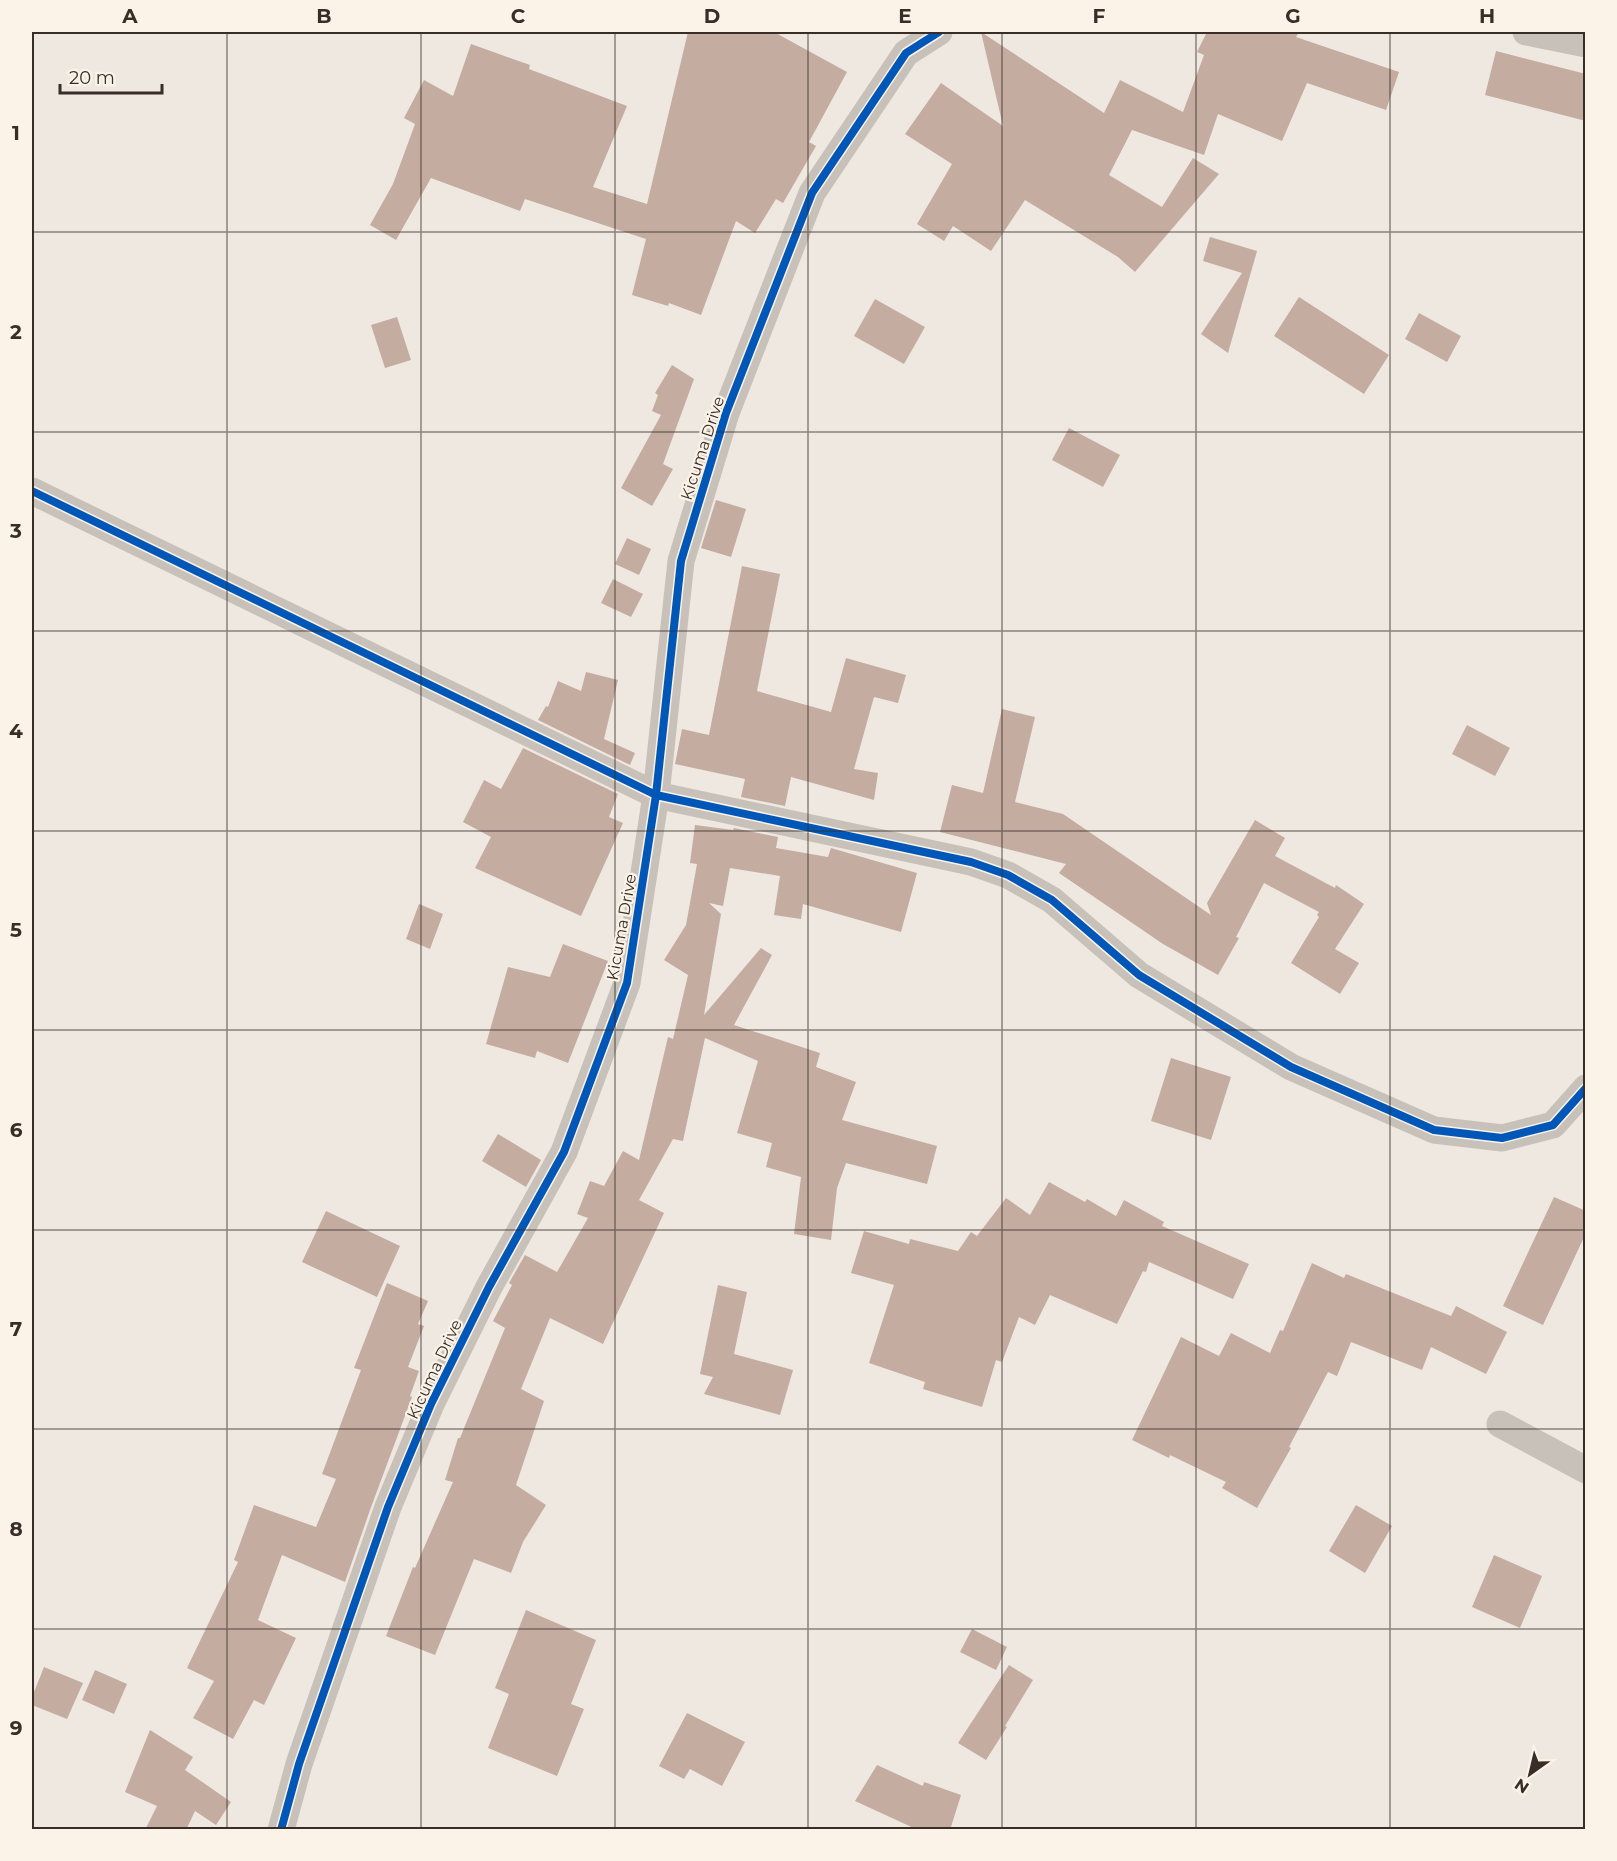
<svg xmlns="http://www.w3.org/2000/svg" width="1617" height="1861" viewBox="0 0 1617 1861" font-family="Montserrat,sans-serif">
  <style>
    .building { fill: #c4aca1 }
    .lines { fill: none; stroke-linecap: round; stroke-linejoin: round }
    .minor { stroke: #c8c1ba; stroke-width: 27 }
    .cycleway-casing { stroke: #fbf3e8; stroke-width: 11 }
    .cycleway { stroke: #0057b8; stroke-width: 8 }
    .grid { fill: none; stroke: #392d28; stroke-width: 1.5; stroke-opacity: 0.55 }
    .labels { text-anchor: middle; stroke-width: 4.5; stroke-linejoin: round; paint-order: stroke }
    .street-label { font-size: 16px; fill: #392d28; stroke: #fbf3e8 }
    .neatline { fill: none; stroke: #392d28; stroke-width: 2 }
    .grid-label { font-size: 20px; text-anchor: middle; font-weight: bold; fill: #392d28 }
  </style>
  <rect width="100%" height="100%" fill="#eee8e1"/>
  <path class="building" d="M 688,32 L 774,32 L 847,72 L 809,142 L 816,146 L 783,203 L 776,199 L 755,233 L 736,221 L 701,315 L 669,303 L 668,306 L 632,295 L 646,239 L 525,199 L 520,211 L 431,178 L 396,240 L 370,225 L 393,184 L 415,124 L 404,118 L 424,80 L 453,96 L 471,44 L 530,65 L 529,69 L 627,106 L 593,187 L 647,204 Z
    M 981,32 L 1104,113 L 1120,80 L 1183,112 L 1204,55 L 1197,52 L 1207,32 L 1299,32 L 1296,37 L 1399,72 L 1386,110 L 1307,83 L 1282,141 L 1218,114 L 1204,155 L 1132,130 L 1109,175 L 1162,207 L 1193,158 L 1219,174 L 1135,272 L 1118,257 L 1025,200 L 991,251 L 953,226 L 944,241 L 917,224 L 952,164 L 905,134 L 941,83 L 1003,126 Z
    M 1496,51 L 1586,74 L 1586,121 L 1485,95 Z
    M 1210,237 L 1257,251 L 1228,353 L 1201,334 L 1242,273 L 1203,261 Z
    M 1299,297 L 1389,355 L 1364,394 L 1274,336 Z
    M 875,299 L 925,327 L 904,364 L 854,336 Z
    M 1419,313 L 1461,336 L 1447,362 L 1405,339 Z
    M 397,317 L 411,360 L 385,368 L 371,325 Z
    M 672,365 L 694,379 L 663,464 L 673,469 L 652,506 L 621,488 L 661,415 L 652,411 L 658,395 L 655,393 Z
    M 1069,428 L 1120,455 L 1103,487 L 1052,460 Z
    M 716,500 L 746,509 L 731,557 L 701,548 Z
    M 627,538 L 651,549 L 639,575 L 615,564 Z
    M 742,566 L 780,574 L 757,691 L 831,712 L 846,658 L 906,675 L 898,703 L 874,697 L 854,769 L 878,773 L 874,800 L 791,777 L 785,806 L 741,797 L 745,779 L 675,764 L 682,729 L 709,735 Z
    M 613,579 L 643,594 L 631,617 L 601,603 Z
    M 586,672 L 618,680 L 604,739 L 635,753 L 630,765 L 538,720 L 546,706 L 548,707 L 558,681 L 581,691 Z
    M 1002,709 L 1035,717 L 1015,802 L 1063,814 L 1211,915 L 1207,903 L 1255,820 L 1285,838 L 1275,856 L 1335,888 L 1336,885 L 1364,904 L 1335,949 L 1359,963 L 1340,994 L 1291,963 L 1319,917 L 1317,915 L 1319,912 L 1264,883 L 1236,937 L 1239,938 L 1218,975 L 1163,944 L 1059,873 L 1066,864 L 940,832 L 952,785 L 983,793 Z
    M 1467,725 L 1510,748 L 1495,776 L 1452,754 Z
    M 523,748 L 618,794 L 609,817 L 623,823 L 581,916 L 475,868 L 491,837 L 463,822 L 484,780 L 501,789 Z
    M 695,825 L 733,830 L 734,828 L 778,837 L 776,848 L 828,857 L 831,848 L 917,873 L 901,932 L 803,904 L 801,919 L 774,915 L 780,876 L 730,868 L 723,906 L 709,903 L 721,914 L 704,1015 L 761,948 L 772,955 L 734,1025 L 820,1053 L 816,1067 L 856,1082 L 842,1120 L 937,1146 L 927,1184 L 846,1163 L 837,1188 L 831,1240 L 794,1234 L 801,1177 L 766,1167 L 772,1143 L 737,1133 L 758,1061 L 705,1038 L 683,1141 L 673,1139 L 639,1200 L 664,1213 L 603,1344 L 550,1318 L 521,1389 L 544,1401 L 516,1485 L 546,1505 L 523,1542 L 511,1573 L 474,1559 L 435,1655 L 386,1636 L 413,1567 L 415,1568 L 453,1482 L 445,1480 L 458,1438 L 460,1438 L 505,1328 L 493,1321 L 512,1285 L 509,1283 L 525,1255 L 557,1272 L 588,1218 L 577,1214 L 590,1181 L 604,1186 L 623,1151 L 639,1160 L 668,1037 L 673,1039 L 688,975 L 664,960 L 686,925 L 697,864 L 690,863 Z
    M 419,904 L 443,914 L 430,949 L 406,939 Z
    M 563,944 L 608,961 L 568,1063 L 537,1051 L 535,1058 L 486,1044 L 508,967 L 550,977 Z
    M 1171,1058 L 1231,1077 L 1211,1140 L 1151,1121 Z
    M 498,1134 L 541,1160 L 526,1187 L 482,1161 Z
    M 1049,1182 L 1085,1202 L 1087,1199 L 1116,1216 L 1124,1200 L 1164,1222 L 1162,1226 L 1249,1264 L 1233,1299 L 1149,1262 L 1146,1272 L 1143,1271 L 1117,1324 L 1050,1295 L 1035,1325 L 1019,1317 L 1002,1362 L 996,1360 L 982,1407 L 923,1389 L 925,1382 L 869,1363 L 894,1285 L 851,1273 L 864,1231 L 909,1244 L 910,1239 L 958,1251 L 971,1232 L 977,1236 L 1006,1198 L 1030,1215 Z
    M 1554,1197 L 1586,1211 L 1586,1233 L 1543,1325 L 1503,1306 Z
    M 326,1211 L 400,1246 L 377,1297 L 302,1262 Z
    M 1312,1263 L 1344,1278 L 1346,1274 L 1451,1316 L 1456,1306 L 1507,1332 L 1486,1374 L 1431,1347 L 1422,1370 L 1351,1342 L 1337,1376 L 1328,1372 L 1289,1447 L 1291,1448 L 1257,1508 L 1222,1488 L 1226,1482 L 1170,1455 L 1169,1458 L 1132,1440 L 1181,1337 L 1219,1356 L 1231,1333 L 1270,1353 L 1280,1330 L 1283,1331 Z
    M 387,1283 L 428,1301 L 418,1324 L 424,1326 L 408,1367 L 419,1371 L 410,1396 L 412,1397 L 370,1510 L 345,1582 L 282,1555 L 258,1620 L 296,1638 L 264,1705 L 254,1700 L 233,1739 L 193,1718 L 214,1681 L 187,1668 L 238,1562 L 234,1560 L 254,1505 L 316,1527 L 336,1479 L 322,1474 L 361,1370 L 354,1368 Z
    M 718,1285 L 747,1292 L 734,1354 L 793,1370 L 780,1415 L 704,1394 L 713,1377 L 700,1374 Z
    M 1356,1505 L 1392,1526 L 1365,1573 L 1329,1551 Z
    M 1494,1555 L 1542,1576 L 1520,1628 L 1472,1607 Z
    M 526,1610 L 596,1640 L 571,1704 L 584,1709 L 557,1776 L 488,1748 L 509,1694 L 495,1688 Z
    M 972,1629 L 1007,1647 L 996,1670 L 960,1652 Z
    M 1009,1665 L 1033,1680 L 1005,1726 L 1007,1727 L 986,1760 L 958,1743 Z
    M 44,1667 L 83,1683 L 67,1719 L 32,1705 L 32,1697 Z
    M 95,1670 L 127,1684 L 114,1714 L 82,1700 Z
    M 687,1713 L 745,1742 L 722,1786 L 690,1769 L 684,1779 L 659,1766 Z
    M 150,1730 L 193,1757 L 185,1770 L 231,1802 L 216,1825 L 195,1811 L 186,1830 L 145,1830 L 157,1806 L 125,1792 Z
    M 877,1765 L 923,1786 L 924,1782 L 961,1795 L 950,1830 L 918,1830 L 855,1801 Z"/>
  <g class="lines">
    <path class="minor" d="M 1526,32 L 1586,44
      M 32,491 L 656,795 L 971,862 L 1008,875 L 1052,900 L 1139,975 L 1291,1067 L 1434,1130 L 1502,1138 L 1553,1125 L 1586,1088
      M 1500,1424 L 1586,1470
      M 281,1830 L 299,1764 L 388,1507 L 431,1404 L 489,1287 L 564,1152 L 627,983 L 656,795 L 681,561 L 726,413 L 812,193 L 906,53 L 939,32"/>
    <defs>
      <path id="cycleway" d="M 32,491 L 656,795 L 971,862 L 1008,875 L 1052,900 L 1139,975 L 1291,1067 L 1434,1130 L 1502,1138 L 1553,1125 L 1586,1088
        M 281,1830 L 299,1764 L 388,1507 L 431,1404 L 489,1287 L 564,1152 L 627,983 L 656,795 L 681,561 L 726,413 L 812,193 L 906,53 L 939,32"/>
    </defs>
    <use href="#cycleway" class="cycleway-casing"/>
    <use href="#cycleway" class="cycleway"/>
  </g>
  <path class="grid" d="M 227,32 L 227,1830M 421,32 L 421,1830M 615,32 L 615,1830M 808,32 L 808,1830M 1002,32 L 1002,1830M 1196,32 L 1196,1830M 1390,32 L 1390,1830M 32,232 L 1586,232M 32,432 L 1586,432M 32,631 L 1586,631M 32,831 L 1586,831M 32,1030 L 1586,1030M 32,1230 L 1586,1230M 32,1429 L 1586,1429M 32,1629 L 1586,1629"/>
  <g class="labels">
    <g class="street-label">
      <text transform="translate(702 448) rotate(-72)" y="6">Kicuma Drive</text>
      <text transform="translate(621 927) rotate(-80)" y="6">Kicuma Drive</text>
      <text transform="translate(434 1369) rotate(-65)" y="6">Kicuma Drive</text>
    </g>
  </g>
  <rect width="1617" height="1861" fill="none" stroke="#fbf3e8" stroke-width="66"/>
  <g transform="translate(1530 1774) rotate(214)" stroke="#fbf3e8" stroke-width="4.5" paint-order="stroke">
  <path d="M0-4.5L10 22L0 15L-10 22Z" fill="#392d28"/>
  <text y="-9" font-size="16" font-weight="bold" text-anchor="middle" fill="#392d28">N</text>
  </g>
  <path d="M60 84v9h102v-9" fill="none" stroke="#392d28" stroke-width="3"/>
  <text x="69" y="84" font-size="18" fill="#392d28" stroke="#fbf3e8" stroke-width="4.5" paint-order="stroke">20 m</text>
  <rect x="33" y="33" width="1551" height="1795" class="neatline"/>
  <g class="grid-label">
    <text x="130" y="23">A</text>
    <text x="324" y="23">B</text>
    <text x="518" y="23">C</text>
    <text x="712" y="23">D</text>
    <text x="905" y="23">E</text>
    <text x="1099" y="23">F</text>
    <text x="1293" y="23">G</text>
    <text x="1487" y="23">H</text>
    <text x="16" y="140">1</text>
    <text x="16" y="339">2</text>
    <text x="16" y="538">3</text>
    <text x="16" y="738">4</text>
    <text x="16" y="937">5</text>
    <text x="16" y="1137">6</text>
    <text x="16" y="1336">7</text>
    <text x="16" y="1536">8</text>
    <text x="16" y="1735">9</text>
  </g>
</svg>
